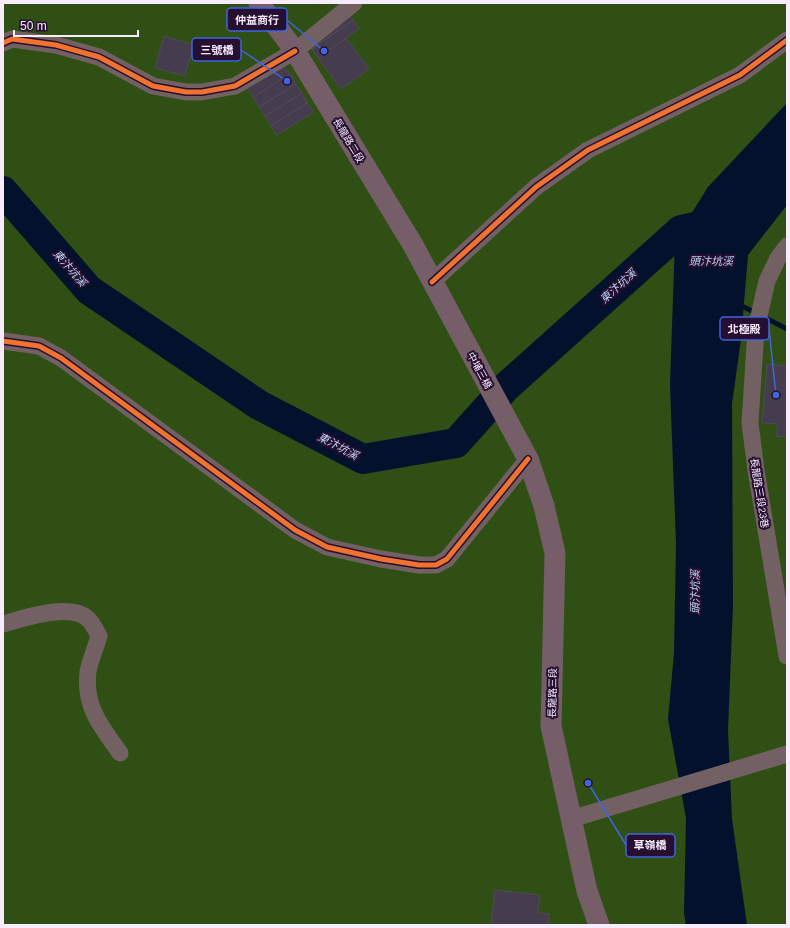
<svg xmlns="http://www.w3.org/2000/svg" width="790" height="928" viewBox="0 0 790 928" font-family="Arial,'Noto Sans TC',sans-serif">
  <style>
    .forest { fill: #2f4f15 }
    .water { fill: #04112c }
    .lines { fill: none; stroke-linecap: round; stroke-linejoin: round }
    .stream { stroke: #04112c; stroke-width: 5 }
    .river { stroke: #04112c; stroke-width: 30 }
    .building { fill: #453d4d; stroke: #504959 }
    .minor { stroke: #726063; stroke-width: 17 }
    .major { stroke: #755e67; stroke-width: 21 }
    .cycleway-casing { stroke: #270f31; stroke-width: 8 }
    .cycleway { stroke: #ef722f; stroke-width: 5 }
    .labels { text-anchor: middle; stroke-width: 4; stroke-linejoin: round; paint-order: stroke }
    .street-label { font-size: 10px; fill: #f7ebfd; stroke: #270f31 }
    .water-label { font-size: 11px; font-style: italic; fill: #bcd7f8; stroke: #270f31 }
    .leader { fill: none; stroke: #3e66de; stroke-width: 1.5 }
    .callout-dot { fill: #3e66de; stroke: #270f31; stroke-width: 1.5 }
    .callout { fill: #270f31; stroke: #3e66de; stroke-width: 1.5 }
    .callout-label { font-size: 11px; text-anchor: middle; font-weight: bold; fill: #f7ebfd }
  </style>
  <rect width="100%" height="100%" fill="#2e2133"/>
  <path class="forest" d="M 3,3 L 787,3 L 787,925 L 3,925 Z"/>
  <path class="water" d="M 787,103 L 787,205 L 748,255 L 741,339 L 732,404 L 733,606 L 728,730 L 732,819 L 747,925 L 686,925 L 684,913 L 686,818 L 668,719 L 674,653 L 676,544 L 670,385 L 675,240 L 708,187 Z"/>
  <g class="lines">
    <path class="stream" d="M 738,304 L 787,329"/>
    <path class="river" d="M 3,191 L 89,290 L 259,405 L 363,459 L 456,443 L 506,387 L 681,230 L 720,221"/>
  </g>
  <path class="building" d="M 347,12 L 353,20 L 312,49 L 306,41 Z
    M 353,20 L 359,29 L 318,58 L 312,49 Z
    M 164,36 L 194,45 L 185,76 L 155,68 Z
    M 346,38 L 369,69 L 341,89 L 318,58 Z
    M 283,65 L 290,74 L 253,97 L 247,88 Z
    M 290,74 L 296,84 L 259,107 L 253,97 Z
    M 296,84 L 302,93 L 265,116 L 259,107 Z
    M 302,93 L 307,103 L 271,126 L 265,116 Z
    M 307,103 L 314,112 L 277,135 L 271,126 Z
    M 767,364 L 787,366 L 787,437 L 776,436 L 778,424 L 762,423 Z
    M 495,890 L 540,895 L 538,913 L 549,914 L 548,925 L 491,925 Z"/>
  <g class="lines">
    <path class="minor" d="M 3,43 L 12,39 L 56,45 L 99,57 L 153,86 L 186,92 L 202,92 L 235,86 L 295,51 L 354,3
      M 787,246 L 778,258 L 767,281 L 756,329 L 750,423 L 756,470 L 787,656
      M 432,282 L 536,187 L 588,150 L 740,75 L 787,40
      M 3,341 L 39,346 L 61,358 L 295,530 L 327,547 L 381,559 L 419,565 L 436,565 L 447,559 L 528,459
      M 3,624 C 24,618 69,603 87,618 C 92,622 96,630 99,636 C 96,647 90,660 88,672 C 84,707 101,726 120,753
      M 571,819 L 787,754"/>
    <path class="major" d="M 259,3 L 295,51 L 413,245 L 528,459 L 544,506 L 555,553 L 551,726 L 587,891 L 599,925"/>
    <defs>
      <path id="cycleway" d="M 3,43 L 12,39 L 56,45 L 99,57 L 153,86 L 186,92 L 202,92 L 235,86 L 295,51
        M 432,282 L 536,187 L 588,150 L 740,75 L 787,40
        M 3,341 L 39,346 L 61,358 L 295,530 L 327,547 L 381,559 L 419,565 L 436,565 L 447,559 L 528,459"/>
    </defs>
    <use href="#cycleway" class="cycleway-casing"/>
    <use href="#cycleway" class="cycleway"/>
  </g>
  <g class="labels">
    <g class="street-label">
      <text transform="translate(349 140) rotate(59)" y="4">長龍路二段</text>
      <text transform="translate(480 370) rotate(61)" y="4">中埔三橋</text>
      <text transform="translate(760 493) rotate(81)" y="4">長龍路三段23巷</text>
      <text transform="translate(552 693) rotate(-89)" y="4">長龍路三段</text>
    </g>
    <g class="water-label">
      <text x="711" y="265">頭汴坑溪</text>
      <text transform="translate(70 268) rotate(49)" y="4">東汴坑溪</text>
      <text transform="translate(618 286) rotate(-42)" y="4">東汴坑溪</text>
      <text transform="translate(338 446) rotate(28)" y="4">東汴坑溪</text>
      <text transform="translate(695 592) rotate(-90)" y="4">頭汴坑溪</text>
    </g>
  </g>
  <path class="leader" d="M324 51L287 20M287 81L241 50M776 395L769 329M588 783L626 845"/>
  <g class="callout-dot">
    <circle cx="324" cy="51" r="4"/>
    <circle cx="287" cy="81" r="4"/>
    <circle cx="776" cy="395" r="4"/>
    <circle cx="588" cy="783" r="4"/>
  </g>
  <g class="callout">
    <rect x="227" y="8" width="60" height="23" rx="4"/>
    <rect x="192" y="38" width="49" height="23" rx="4"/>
    <rect x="720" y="317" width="49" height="23" rx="4"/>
    <rect x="626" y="834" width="49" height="23" rx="4"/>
  </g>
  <g class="callout-label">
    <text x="257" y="24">仲益商行</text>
    <text x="217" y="54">三號橋</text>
    <text x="744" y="333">北極殿</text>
    <text x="650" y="849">草嶺橋</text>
  </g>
  <rect width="790" height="928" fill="none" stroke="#f7ebfd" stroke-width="8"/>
  <path d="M14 30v6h124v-6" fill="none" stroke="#f7ebfd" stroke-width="2"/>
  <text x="20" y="30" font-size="12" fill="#f7ebfd" stroke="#270f31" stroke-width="3" paint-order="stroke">50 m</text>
</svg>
